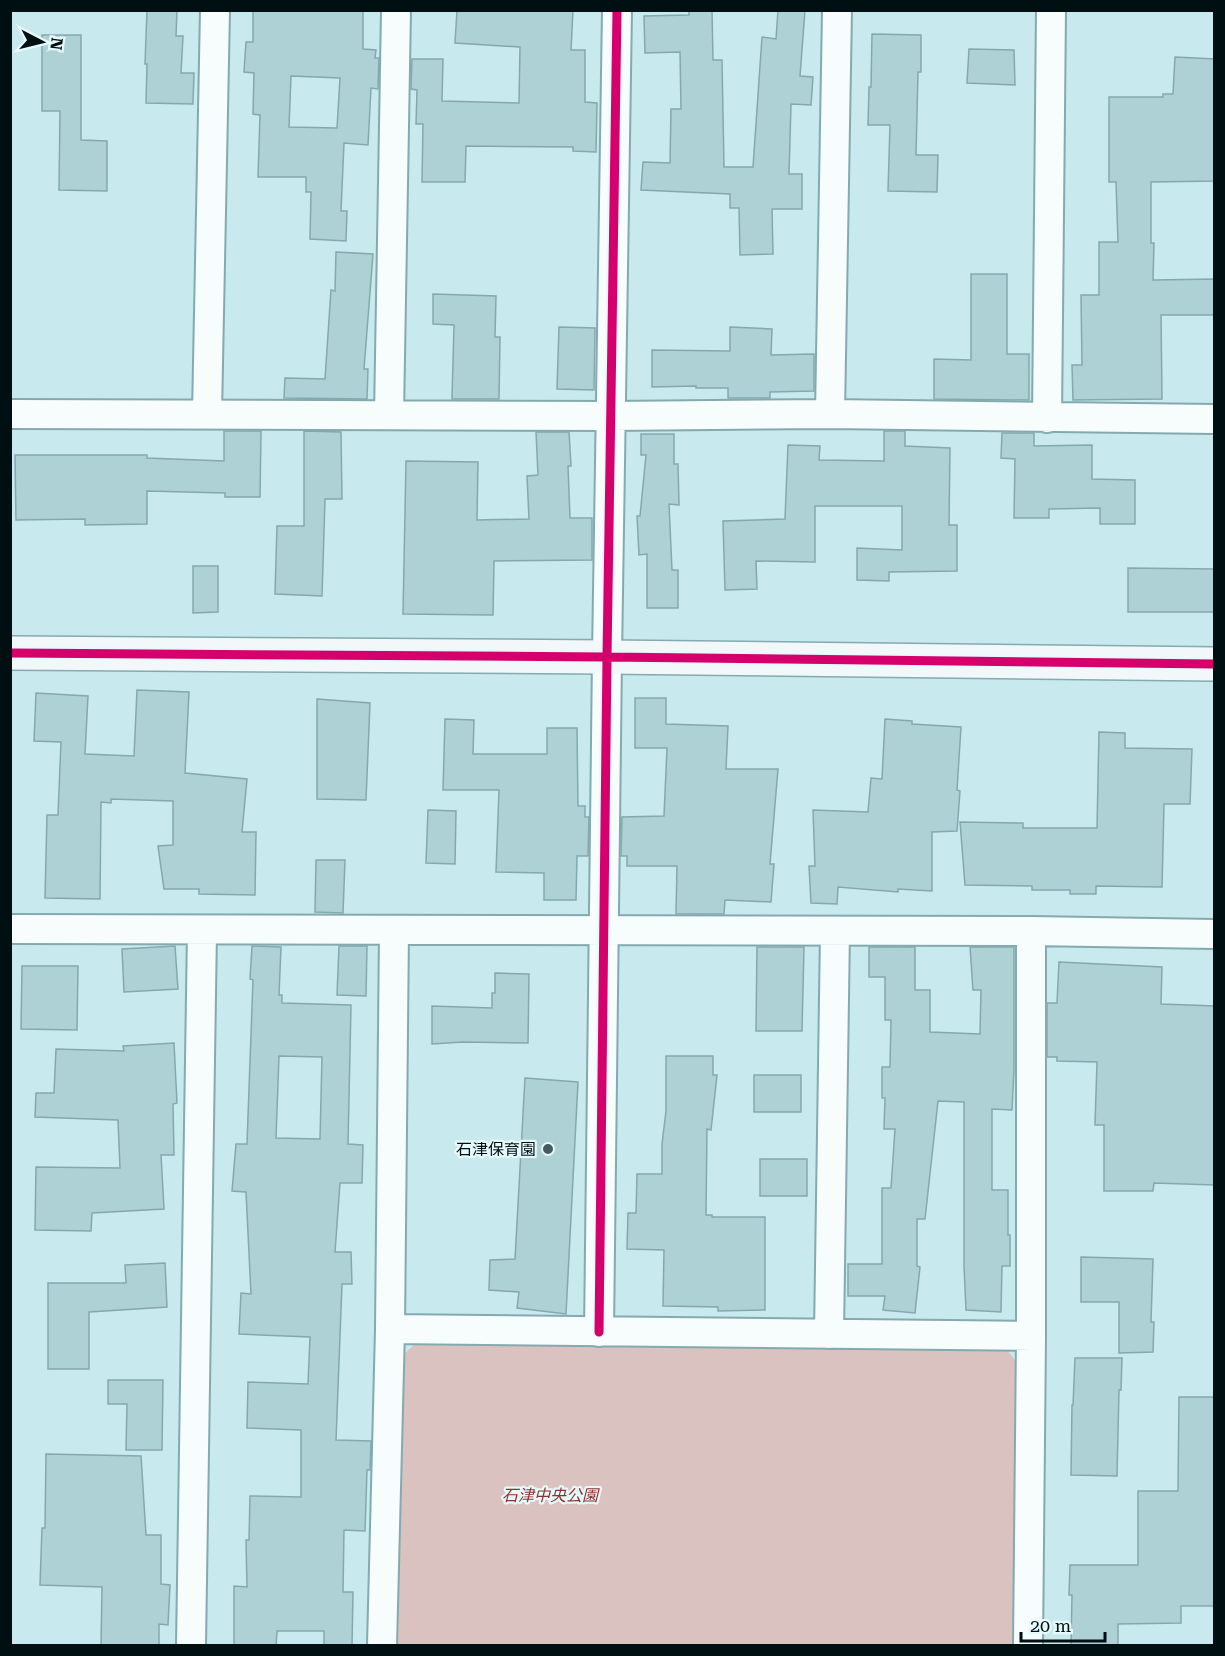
<svg xmlns="http://www.w3.org/2000/svg" width="1225" height="1656" viewBox="0 0 1225 1656" font-family="'Roboto Serif','Noto Sans JP',serif">
  <style>
    .green { fill: #d9c2c0 }
    .building { fill: #aed1d6; stroke: #83a9ae; stroke-width: 1.5; fill-rule: evenodd }
    .lines { fill: none; stroke-linecap: round; stroke-linejoin: round }
    .street-casing { stroke: #83aaaf; stroke-width: 32 }
    .secondary-casing { stroke: #83aaaf; stroke-width: 36 }
    .street { stroke: #f7fcfc; stroke-width: 28 }
    .secondary { stroke: #f2f8fa; stroke-width: 33 }
    .cycleway-casing { stroke: #e6f9fc; stroke-width: 13 }
    .cycleway { stroke: #d6006c; stroke-width: 9 }
    .poi-dot { fill: #465b5f; stroke: #e6f9fc; stroke-width: 2 }
    .labels { text-anchor: middle; stroke-width: 4.5; stroke-linejoin: round; paint-order: stroke }
    .poi-label { font-size: 16px; fill: #000f12; stroke: #e6f9fc; text-anchor: end }
    .park-label { font-size: 16px; font-style: italic; fill: #8e3129; stroke: #e6f9fc }
  </style>
  <rect width="100%" height="100%" fill="#c8e9ee"/>
  <path class="green" d="M 415,1344 L 1007,1350 L 1019,1365 L 1016,1645 L 398,1646 L 401,1357 Z"/>
  <path class="building" d="M 147,10 L 177,10 L 176,36 L 183,36 L 181,73 L 194,73 L 193,104 L 146,103 L 147,64 L 145,64 Z
    M 253,10 L 363,10 L 363,49 L 376,50 L 375,58 L 379,58 L 378,89 L 371,88 L 368,145 L 344,143 L 341,211 L 347,211 L 346,241 L 310,239 L 311,192 L 306,192 L 306,177 L 258,177 L 260,115 L 253,114 L 254,73 L 244,72 L 246,42 L 253,42 ZM 291,76 L 340,78 L 337,128 L 289,127 Z
    M 457,10 L 573,10 L 571,50 L 585,50 L 585,102 L 597,103 L 596,152 L 573,151 L 573,147 L 466,146 L 465,182 L 422,182 L 423,124 L 416,124 L 417,90 L 411,89 L 412,59 L 443,59 L 442,101 L 519,103 L 520,47 L 455,43 Z
    M 689,10 L 712,10 L 713,60 L 722,60 L 724,167 L 753,167 L 762,37 L 776,39 L 778,10 L 805,10 L 800,76 L 813,77 L 811,105 L 791,104 L 789,174 L 802,174 L 802,209 L 772,209 L 773,254 L 740,255 L 739,208 L 730,208 L 730,194 L 641,190 L 643,162 L 670,163 L 671,109 L 681,109 L 680,52 L 645,53 L 644,16 L 689,15 Z
    M 872,34 L 921,35 L 921,72 L 918,72 L 916,155 L 938,155 L 937,192 L 888,191 L 890,125 L 868,125 L 869,87 L 871,87 Z
    M 42,35 L 81,35 L 81,140 L 107,141 L 107,191 L 59,190 L 60,111 L 42,111 Z
    M 969,49 L 1014,50 L 1015,85 L 967,83 Z
    M 1175,57 L 1215,59 L 1215,181 L 1151,182 L 1151,243 L 1154,243 L 1153,280 L 1215,279 L 1215,315 L 1161,315 L 1162,399 L 1073,400 L 1072,365 L 1082,365 L 1081,295 L 1099,295 L 1099,242 L 1118,242 L 1116,182 L 1109,182 L 1109,97 L 1163,97 L 1163,94 L 1173,94 Z
    M 336,252 L 373,254 L 364,369 L 368,369 L 367,399 L 284,398 L 285,378 L 325,379 L 331,290 L 335,291 Z
    M 971,274 L 1007,274 L 1007,354 L 1029,354 L 1029,400 L 934,399 L 934,359 L 971,360 Z
    M 433,294 L 496,296 L 495,337 L 500,337 L 499,399 L 452,399 L 454,325 L 433,324 Z
    M 559,327 L 595,328 L 594,390 L 557,389 Z
    M 730,327 L 772,329 L 771,355 L 814,354 L 814,391 L 770,392 L 770,398 L 728,398 L 728,388 L 696,388 L 696,386 L 652,387 L 652,350 L 730,351 Z
    M 224,431 L 261,431 L 260,497 L 225,497 L 225,493 L 147,491 L 147,524 L 85,525 L 85,519 L 16,520 L 15,455 L 147,455 L 147,458 L 224,461 Z
    M 304,431 L 341,432 L 342,499 L 325,499 L 322,596 L 275,594 L 277,526 L 304,526 Z
    M 884,431 L 905,431 L 905,446 L 950,448 L 949,525 L 957,525 L 957,571 L 889,572 L 889,581 L 857,580 L 857,548 L 902,550 L 902,506 L 815,506 L 815,562 L 756,561 L 757,589 L 725,590 L 723,521 L 785,519 L 788,445 L 820,446 L 819,460 L 884,461 Z
    M 536,432 L 569,432 L 571,466 L 568,466 L 570,518 L 592,518 L 592,560 L 494,561 L 493,615 L 403,614 L 406,461 L 478,462 L 477,520 L 529,519 L 527,476 L 538,475 Z
    M 1002,433 L 1034,433 L 1034,446 L 1092,445 L 1092,479 L 1135,480 L 1135,524 L 1100,524 L 1100,508 L 1049,509 L 1049,518 L 1014,518 L 1015,459 L 1001,458 Z
    M 641,434 L 674,434 L 674,464 L 678,464 L 679,505 L 669,504 L 672,570 L 678,570 L 678,608 L 647,608 L 647,554 L 639,555 L 637,516 L 640,516 L 646,455 L 641,455 Z
    M 193,566 L 218,566 L 218,612 L 193,613 Z
    M 1128,568 L 1215,569 L 1215,612 L 1128,612 Z
    M 137,690 L 189,692 L 185,773 L 247,779 L 242,832 L 256,832 L 255,895 L 199,894 L 199,889 L 164,889 L 158,846 L 173,845 L 173,801 L 111,799 L 111,803 L 101,802 L 100,899 L 45,898 L 47,815 L 58,815 L 61,742 L 34,741 L 36,693 L 88,696 L 85,754 L 134,756 Z
    M 635,698 L 666,698 L 666,724 L 728,726 L 726,769 L 778,769 L 770,864 L 774,864 L 771,902 L 725,900 L 724,914 L 676,914 L 677,866 L 627,866 L 627,856 L 621,856 L 622,817 L 664,816 L 667,748 L 635,748 Z
    M 317,699 L 370,703 L 366,800 L 317,799 Z
    M 445,719 L 474,720 L 473,754 L 547,754 L 547,728 L 577,728 L 578,806 L 585,806 L 585,817 L 589,817 L 588,856 L 577,856 L 576,900 L 544,900 L 544,873 L 496,872 L 499,790 L 443,790 Z
    M 885,719 L 912,721 L 912,724 L 961,727 L 957,790 L 960,791 L 957,831 L 932,832 L 932,891 L 898,889 L 898,892 L 838,887 L 837,904 L 811,903 L 809,866 L 815,866 L 813,810 L 868,812 L 871,778 L 882,779 Z
    M 1099,732 L 1125,733 L 1125,748 L 1192,749 L 1190,804 L 1164,804 L 1162,887 L 1096,886 L 1096,894 L 1070,894 L 1070,890 L 1032,890 L 1032,886 L 965,885 L 960,822 L 1023,823 L 1023,828 L 1097,828 Z
    M 428,810 L 456,811 L 455,864 L 426,863 Z
    M 316,860 L 345,860 L 343,913 L 315,912 Z
    M 175,946 L 178,989 L 124,992 L 122,949 Z
    M 252,946 L 281,947 L 279,995 L 282,995 L 282,1003 L 351,1005 L 348,1144 L 363,1145 L 362,1183 L 340,1183 L 335,1252 L 351,1252 L 352,1284 L 342,1284 L 336,1440 L 371,1441 L 370,1470 L 367,1470 L 365,1531 L 344,1530 L 343,1592 L 353,1592 L 352,1646 L 324,1646 L 324,1631 L 277,1631 L 276,1646 L 234,1646 L 234,1586 L 247,1587 L 246,1540 L 249,1540 L 250,1496 L 301,1497 L 301,1430 L 247,1428 L 248,1382 L 308,1384 L 310,1337 L 239,1334 L 241,1293 L 251,1294 L 246,1192 L 232,1191 L 236,1144 L 247,1144 L 253,980 L 250,979 ZM 279,1056 L 322,1057 L 320,1139 L 276,1138 Z
    M 339,946 L 367,946 L 366,996 L 337,995 Z
    M 757,947 L 804,947 L 802,1031 L 756,1031 Z
    M 869,947 L 915,947 L 915,990 L 930,990 L 930,1032 L 980,1034 L 981,990 L 973,990 L 970,947 L 1014,947 L 1014,1069 L 1012,1110 L 992,1109 L 992,1190 L 1008,1190 L 1008,1235 L 1010,1235 L 1010,1266 L 1002,1266 L 1001,1312 L 966,1310 L 964,1266 L 964,1102 L 938,1101 L 925,1219 L 917,1219 L 917,1266 L 920,1267 L 915,1313 L 883,1310 L 885,1296 L 848,1296 L 848,1264 L 882,1264 L 882,1188 L 891,1188 L 895,1129 L 884,1129 L 885,1098 L 882,1098 L 882,1067 L 890,1067 L 891,1020 L 885,1020 L 885,977 L 869,977 Z
    M 1059,962 L 1162,967 L 1161,1004 L 1215,1006 L 1215,1185 L 1154,1183 L 1153,1191 L 1104,1191 L 1104,1125 L 1095,1125 L 1097,1062 L 1057,1061 L 1057,1057 L 1047,1057 L 1047,1003 L 1057,1003 Z
    M 22,966 L 78,966 L 77,1030 L 21,1029 Z
    M 495,973 L 529,974 L 528,1043 L 463,1042 L 432,1044 L 432,1006 L 492,1008 L 492,993 L 495,993 Z
    M 174,1043 L 177,1103 L 173,1104 L 174,1155 L 161,1155 L 164,1209 L 92,1213 L 91,1231 L 35,1230 L 36,1167 L 120,1168 L 118,1120 L 35,1117 L 36,1093 L 54,1093 L 56,1049 L 124,1051 L 123,1046 Z
    M 666,1056 L 713,1056 L 713,1075 L 717,1075 L 711,1130 L 707,1129 L 706,1215 L 712,1215 L 712,1217 L 765,1217 L 765,1310 L 718,1311 L 718,1307 L 663,1306 L 664,1250 L 627,1249 L 628,1213 L 636,1213 L 637,1174 L 662,1174 L 662,1144 L 666,1111 Z
    M 754,1075 L 801,1075 L 801,1112 L 754,1112 Z
    M 525,1078 L 578,1082 L 566,1314 L 517,1308 L 519,1292 L 489,1290 L 490,1260 L 515,1259 Z
    M 760,1159 L 807,1159 L 807,1196 L 760,1196 Z
    M 1081,1257 L 1153,1259 L 1151,1322 L 1154,1322 L 1153,1352 L 1119,1353 L 1119,1302 L 1081,1302 Z
    M 165,1263 L 167,1307 L 89,1312 L 89,1369 L 48,1369 L 48,1283 L 126,1283 L 125,1265 Z
    M 1075,1358 L 1122,1358 L 1121,1390 L 1119,1390 L 1117,1476 L 1071,1475 L 1072,1405 L 1073,1405 Z
    M 108,1380 L 163,1380 L 162,1450 L 126,1450 L 127,1404 L 108,1404 Z
    M 1179,1397 L 1215,1397 L 1215,1606 L 1181,1606 L 1181,1623 L 1118,1624 L 1118,1646 L 1071,1646 L 1072,1595 L 1069,1595 L 1070,1565 L 1138,1565 L 1138,1491 L 1178,1491 Z
    M 46,1454 L 141,1456 L 146,1535 L 161,1535 L 161,1584 L 170,1585 L 168,1625 L 159,1624 L 159,1646 L 101,1646 L 102,1587 L 40,1585 L 42,1528 L 45,1528 Z"/>
  <g class="lines">
    <defs>
      <path id="street" d="M 10,414 L 611,416 L 830,414 L 1214,419
        M 207,414 L 215,10
        M 830,414 L 837,10
        M 389,415 L 396,10
        M 1047,418 L 1051,10
        M 10,929 L 1031,931 L 1214,934
        M 390,1329 L 1031,1336
        M 599,1332 L 607,657 L 617,10
        M 829,1334 L 835,931
        M 191,1646 L 202,930
        M 382,1646 L 390,1329 L 394,930
        M 1028,1646 L 1031,1336 L 1031,931"/>
      <path id="secondary" d="M 10,653 L 607,657 L 1214,664"/>
    </defs>
    <use href="#street" class="street-casing"/>
    <use href="#secondary" class="secondary-casing"/>
    <use href="#street" class="street"/>
    <use href="#secondary" class="secondary"/>
    <defs>
      <path id="cycleway" d="M 10,653 L 607,657 L 1214,664
        M 599,1332 L 607,657 L 617,10"/>
    </defs>
    <use href="#cycleway" class="cycleway-casing"/>
    <use href="#cycleway" class="cycleway"/>
  </g>
  <circle class="poi-dot" cx="548" cy="1149" r="6"/>
  <g class="labels">
    <g class="poi-label">
      <text x="536" y="1155">石津保育園</text>
    </g>
    <g class="park-label">
      <text x="550" y="1501">石津中央公園</text>
    </g>
  </g>
  <rect width="1225" height="1656" fill="none" stroke="#000f12" stroke-width="24"/>
  <g transform="translate(42 42) rotate(97)" stroke="#e6f9fc" stroke-width="4.5" paint-order="stroke">
  <path d="M0-4.5L10 22L0 15L-10 22Z" fill="#000f12"/>
  <text y="-9" font-size="16" font-weight="bold" text-anchor="middle" fill="#000f12">N</text>
  </g>
  <path d="M1021 1632v9h84v-9" fill="none" stroke="#000f12" stroke-width="3"/>
  <text x="1030" y="1632" font-size="18" fill="#000f12" stroke="#e6f9fc" stroke-width="4.5" paint-order="stroke">20 m</text>
</svg>
